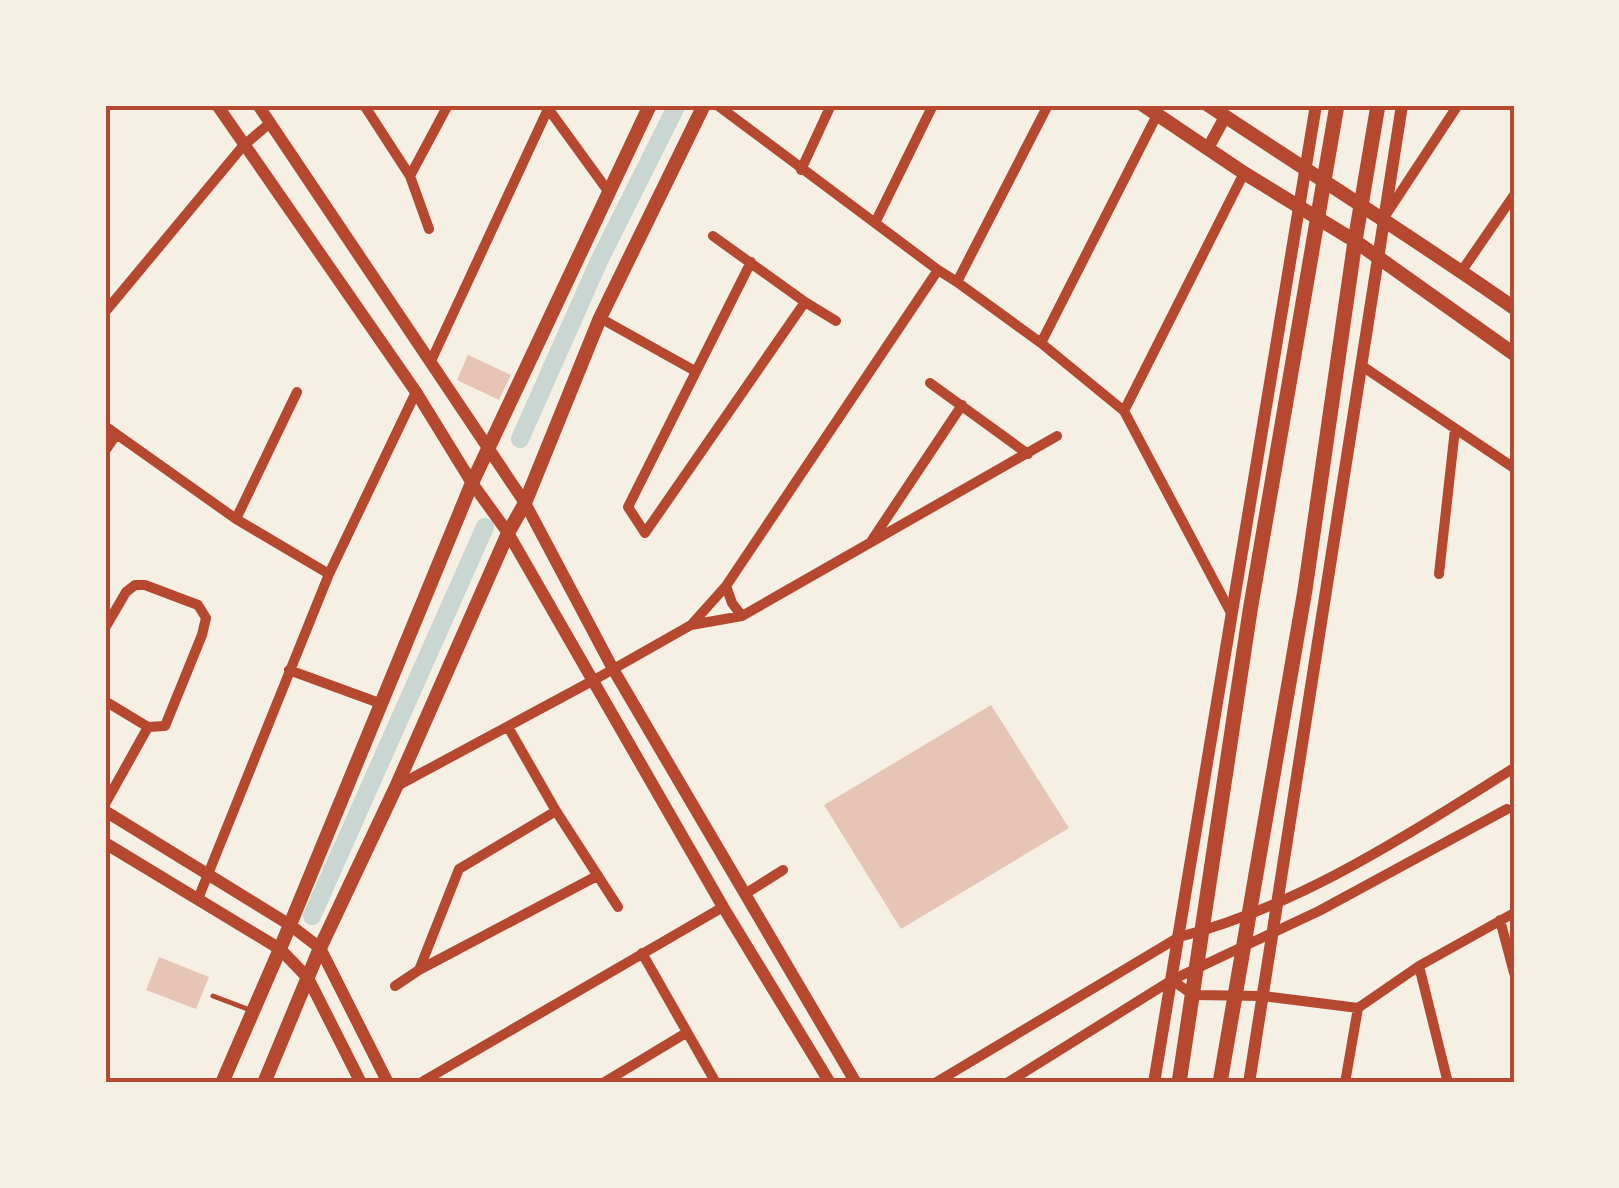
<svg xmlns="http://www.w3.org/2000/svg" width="1619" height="1188" viewBox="0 0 1619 1188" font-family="'Archivo Narrow',sans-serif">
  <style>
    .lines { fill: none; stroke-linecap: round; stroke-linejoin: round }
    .canal { stroke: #c9d6d2; stroke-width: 18 }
    .building { fill: #e6c5b7 }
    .service { stroke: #b5482f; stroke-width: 5 }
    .minor { stroke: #b5482f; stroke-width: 10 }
    .tertiary { stroke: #b5482f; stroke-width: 12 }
    .secondary { stroke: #b5482f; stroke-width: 14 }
    .primary { stroke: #b5482f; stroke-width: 15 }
    .neatline { fill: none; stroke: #b5482f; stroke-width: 4 }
  </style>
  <rect width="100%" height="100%" fill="#f6efe4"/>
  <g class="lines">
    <path class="canal" d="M 520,439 L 599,261 L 677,105
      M 312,916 L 485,527"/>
  </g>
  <path class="building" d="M 468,355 L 511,375 L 499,400 L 457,380 Z
    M 991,705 L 1069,828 L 901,929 L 824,805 Z
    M 159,957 L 209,977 L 196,1009 L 146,990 Z"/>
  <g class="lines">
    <path class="service" d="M 213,996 L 250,1010"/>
    <path class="minor" d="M 364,105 L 410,176 L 429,229
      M 717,105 L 938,270 L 957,282 L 1041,343 L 1124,411 L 1231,613
      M 547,107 L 608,191
      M 801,170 L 831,105
      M 410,176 L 448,105
      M 1387,213 L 1458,105
      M 875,223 L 933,105
      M 713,236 L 805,302 L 836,321
      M 751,262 L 628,507 L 645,533 L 805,302
      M 1461,272 L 1514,195
      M 957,282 L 1048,105
      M 105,312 L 243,146 L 270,123
      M 600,318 L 695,371
      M 1041,343 L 1157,115
      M 431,361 L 548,109
      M 1362,366 L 1514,468
      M 930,383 L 1028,454
      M 1124,411 L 1244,173
      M 105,426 L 236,519 L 329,574
      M 105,451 L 116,435
      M 236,519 L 297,392
      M 872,540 L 962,405
      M 1439,574 L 1455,429
      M 726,586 L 732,603 L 742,616
      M 692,624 L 726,586 L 938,270
      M 105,628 L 126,592 L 135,585 L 145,585 L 198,605 L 206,618 L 202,635 L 165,726 L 148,727 L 105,701
      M 289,670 L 382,704
      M 508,727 L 556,811 L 618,907
      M 397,786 L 594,680 L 691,625 L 742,616 L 1057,436
      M 105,804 L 148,727
      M 745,894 L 783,870
      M 198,899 L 329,574 L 416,392
      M 1500,920 L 1514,973
      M 642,953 L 716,1083
      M 1419,966 L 1448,1083
      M 419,970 L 459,869 L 556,811
      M 1172,980 L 1193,995 L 1263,996 L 1358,1008 L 1419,966 L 1514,913
      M 395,986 L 419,970 L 597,876
      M 420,1083 L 723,907
      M 603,1083 L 686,1033
      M 935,1083 L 1179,937 C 1301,906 1408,834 1514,768
      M 1007,1083 L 1172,980 L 1319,911 L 1507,809
      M 1345,1083 L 1358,1008"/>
    <path class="tertiary" d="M 217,105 L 416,392 L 472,483 L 508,533 L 723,907 L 830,1083
      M 258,105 L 525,503 L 613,669 L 856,1083
      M 1208,148 L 1225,117
      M 105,811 L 290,925 L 320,948 L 388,1083
      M 105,843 L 280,949 L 308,978 L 361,1083
      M 1154,1083 L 1316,105
      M 1249,1083 L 1402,105"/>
    <path class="secondary" d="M 1143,105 L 1244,173 L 1355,241 L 1514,354
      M 1208,105 C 1310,173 1414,238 1514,308
      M 222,1083 L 280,949 L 472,483 L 650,105
      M 264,1083 L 320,948 L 396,787 L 508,533 L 525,503 L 600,318 L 704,105"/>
    <path class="primary" d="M 1179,1083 L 1250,611 L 1337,105
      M 1220,1083 L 1305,590 L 1355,241 L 1378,105"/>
  </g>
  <rect width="1619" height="1188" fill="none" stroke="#f6efe4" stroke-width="215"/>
  <rect x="108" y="108" width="1404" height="972" class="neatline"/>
</svg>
